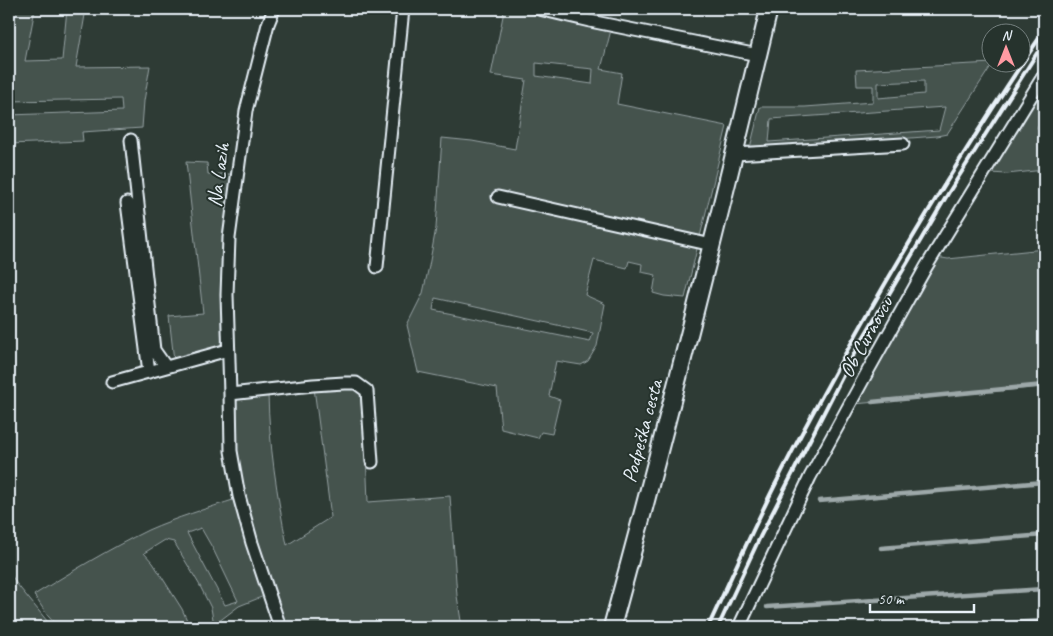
<svg xmlns="http://www.w3.org/2000/svg" width="1053" height="636" viewBox="0 0 1053 636" font-family="Caveat,sans-serif">
  <style>
    .green { fill: #45524e; stroke: #96a2a3; fill-rule: evenodd }
    .lines { fill: none; stroke-linecap: round; stroke-linejoin: round }
    .stream { stroke: #9da8a9; stroke-width: 4.5 }
    .street-casing { stroke: #e8f1f8; stroke-width: 15 }
    .secondary-casing { stroke: #e8f1f8; stroke-width: 20 }
    .street { stroke: #26332d; stroke-width: 11 }
    .secondary { stroke: #26332d; stroke-width: 16 }
    .rail { stroke: #e8f1f8; stroke-width: 4 }
    .labels { text-anchor: middle; stroke-width: 4; stroke-linejoin: round; paint-order: stroke }
    .street-label { font-size: 21px; fill: #e8f1f8; stroke: #26332d }
  </style>
  <rect width="100%" height="100%" fill="#2e3b35"/>
  <filter id="ink" filterUnits="userSpaceOnUse"><feTurbulence type="fractalNoise" baseFrequency=".02" numOctaves="2"/><feDisplacementMap in="SourceGraphic" scale="10" xChannelSelector="R" yChannelSelector="G"/><feConvolveMatrix kernelMatrix="1 2 1 2 8 2 1 2 1" color-interpolation-filters="sRGB"/></filter>
  <g filter="url(#ink)">
    <path class="green" d="M 9,9 L 35,9 L 25,61 L 62,60 L 67,9 L 86,9 L 76,67 L 150,66 L 144,101 L 142,128 L 82,132 L 83,141 L 9,144 L 9,115 L 122,111 L 121,99 L 9,101 Z
      M 509,9 L 611,30 L 601,69 L 622,73 L 617,104 L 727,126 L 685,298 L 664,296 L 653,293 L 656,275 L 641,272 L 642,264 L 629,261 L 627,268 L 594,260 L 585,295 L 605,304 L 597,346 L 588,361 L 581,365 L 556,361 L 549,396 L 560,400 L 552,434 L 541,432 L 538,438 L 501,429 L 497,388 L 418,372 L 407,325 L 423,293 L 429,266 L 436,228 L 442,138 L 472,141 L 515,149 L 526,80 L 491,75 L 504,11 ZM 536,63 L 593,69 L 592,84 L 536,76 ZM 435,298 L 593,333 L 590,342 L 433,310 Z
      M 993,63 L 947,134 L 937,136 L 779,148 L 750,148 L 760,107 L 805,107 L 873,102 L 873,86 L 857,86 L 856,70 ZM 924,81 L 924,94 L 878,98 L 878,83 ZM 945,107 L 939,130 L 769,142 L 771,119 Z
      M 1044,83 L 1044,170 L 1007,174 L 990,173 Z
      M 186,162 L 207,163 L 208,174 L 233,174 L 224,237 L 221,296 L 222,339 L 219,349 L 174,361 L 169,316 L 203,313 Z
      M 1044,249 L 1044,387 L 854,404 L 936,257 L 948,259 Z
      M 353,386 L 360,392 L 366,453 L 368,502 L 450,496 L 457,596 L 462,627 L 285,627 L 259,550 L 243,491 L 234,448 L 233,406 L 239,398 L 268,394 C 269,444 277,496 287,545 L 331,517 L 314,388 Z
      M 236,499 L 264,596 L 239,606 L 214,625 L 211,608 L 199,584 L 174,542 L 165,540 L 144,553 L 153,563 L 182,609 L 190,627 L 58,627 L 48,616 L 34,595 C 71,572 109,549 148,530 C 175,518 208,508 236,499 ZM 201,528 L 213,549 L 238,601 L 225,605 L 187,533 Z
      M 9,571 L 16,583 L 52,627 L 9,627 Z
      M 1044,621 L 1044,627 L 930,627 Z"/>
    <g class="lines">
      <path class="stream" d="M 1039,128 L 1044,128
        M 872,402 L 1044,385
        M 819,501 L 1044,482
        M 881,548 L 1044,535
        M 767,607 L 1044,589
        M 940,627 L 1044,621"/>
      <defs>
        <path id="street" d="M 274,9 L 268,24 L 246,111 L 229,238 L 227,295 L 230,394 L 231,451 L 239,496 L 252,543 L 280,627
          M 539,9 L 590,21 L 758,55
          M 131,140 L 154,350 L 166,367
          M 735,154 L 903,144
          M 498,197 L 712,245
          M 127,203 L 149,372
          M 377,267 L 403,9
          M 112,382 L 228,350
          M 230,394 L 313,385 L 344,383 L 356,383 L 367,391 L 372,462
          M 739,627 L 810,477 L 869,369 L 926,267 L 1044,75"/>
        <path id="secondary" d="M 612,627 C 668,422 720,216 769,9"/>
      </defs>
      <use href="#street" class="street-casing"/>
      <use href="#secondary" class="secondary-casing"/>
      <use href="#street" class="street"/>
      <use href="#secondary" class="secondary"/>
      <path class="rail" d="M 708,627 C 730,580 751,533 774,487 C 802,431 832,377 862,324 C 919,224 979,126 1044,31
        M 718,627 L 760,537 L 856,350 L 949,192 L 1037,53"/>
    </g>
  </g>
  <g class="labels">
    <g class="street-label">
      <text transform="translate(218 175) rotate(-82)" y="7">Na Lazih</text>
      <text transform="translate(866 337) rotate(-61)" y="7">Ob Curnovcu</text>
      <text transform="translate(642 431) rotate(-75)" y="7">Podpeška cesta</text>
    </g>
  </g>
  <rect width="1053" height="636" fill="none" stroke="#26332d" stroke-width="30"/>
  <rect x="15" y="15" width="1023" height="606" fill="none" stroke="#e8f1f8" stroke-width="2" filter="url(#ink)"/>
  <g transform="translate(1006 48)"><circle r="24" fill="#26332d" stroke="#747f7e"/>
  <path d="M0-4L9 19L0 12L-9 19Z" fill="#ff9aa2"/>
  <text y="-8" font-size="14" font-weight="bold" text-anchor="middle" fill="#e8f1f8">N</text>
  </g>
  <path d="M870 604v8h104v-8" fill="none" stroke="#e8f1f8" stroke-width="2.5"/>
  <text x="878" y="604" font-size="15" fill="#e8f1f8" stroke="#26332d" stroke-width="4" paint-order="stroke">50 m</text>
</svg>
